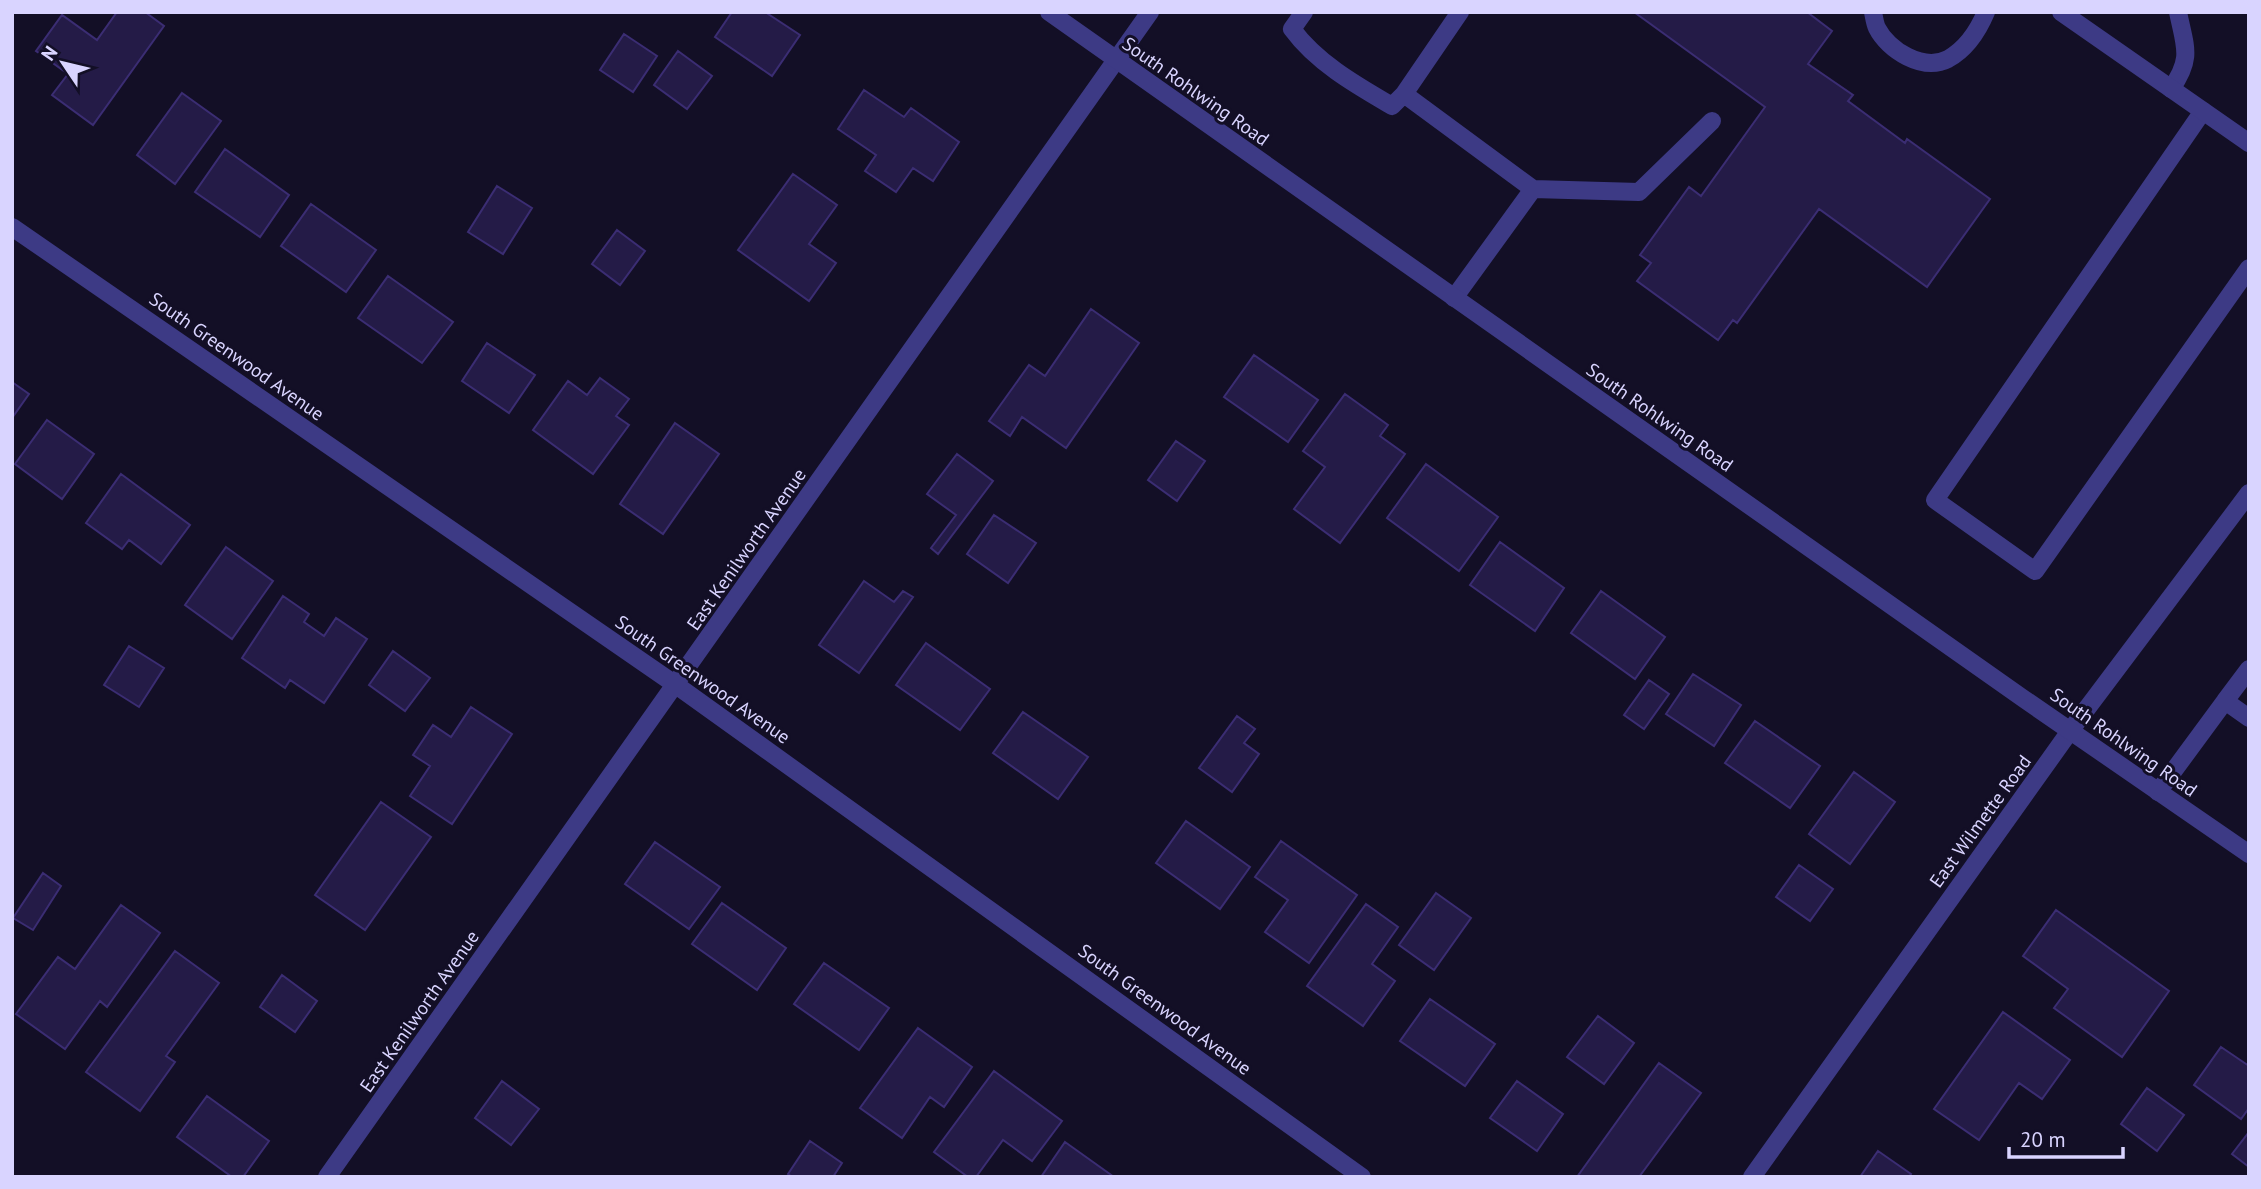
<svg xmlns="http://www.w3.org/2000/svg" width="2261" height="1189" viewBox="0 0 2261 1189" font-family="'PT Sans',sans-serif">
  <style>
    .building { fill: #241b47; stroke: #3b2d73; stroke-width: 2 }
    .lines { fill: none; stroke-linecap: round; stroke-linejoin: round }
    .service { stroke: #3d3a85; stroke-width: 18 }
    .minor { stroke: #3d3a85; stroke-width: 18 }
    .tertiary { stroke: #3d3a85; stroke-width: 18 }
    .labels { text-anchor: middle; stroke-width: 6; stroke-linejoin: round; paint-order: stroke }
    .street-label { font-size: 19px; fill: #d9d4ff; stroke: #130f26 }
  </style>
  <rect width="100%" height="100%" fill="#130f26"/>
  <path class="building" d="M 117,12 L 145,12 L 164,26 L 93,125 L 52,95 L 68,74 L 36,51 L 62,15 L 97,40 Z
    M 732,12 L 765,12 L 800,35 L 772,76 L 715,37 Z
    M 1634,12 L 1807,12 L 1832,31 L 1808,64 L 1853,95 L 1848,101 L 1905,143 L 1907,139 L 1990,199 L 1927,287 L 1819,209 L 1737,323 L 1733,320 L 1718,340 L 1637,281 L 1651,263 L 1640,255 L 1689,187 L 1701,196 L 1765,107 Z
    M 624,34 L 657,56 L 633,92 L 600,70 Z
    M 678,51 L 712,76 L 687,109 L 654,85 Z
    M 864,90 L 904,117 L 911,108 L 959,142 L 933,181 L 913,168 L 896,192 L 865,171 L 876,155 L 838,129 Z
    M 182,93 L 221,121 L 175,184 L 137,155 Z
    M 225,149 L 289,195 L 260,237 L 195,192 Z
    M 793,174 L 837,205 L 809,244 L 836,263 L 809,301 L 738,250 Z
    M 497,186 L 532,208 L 503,254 L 468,232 Z
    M 311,204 L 376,250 L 346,292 L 281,246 Z
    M 617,230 L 645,251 L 620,285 L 592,264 Z
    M 388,276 L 453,322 L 422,363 L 358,318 Z
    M 1091,309 L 1139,343 L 1066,448 L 1022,417 L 1010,436 L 989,421 L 1029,365 L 1045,376 Z
    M 487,343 L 535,375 L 509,413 L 462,381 Z
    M 1254,355 L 1318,400 L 1288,442 L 1224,397 Z
    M 600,378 L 629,399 L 616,416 L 629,425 L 593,474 L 533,430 L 568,381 L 587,395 Z
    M 12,382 L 29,394 L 12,418 Z
    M 1345,394 L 1388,425 L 1380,436 L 1405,454 L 1340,543 L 1294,509 L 1325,467 L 1303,451 Z
    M 47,420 L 94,454 L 62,499 L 15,464 Z
    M 675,423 L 719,454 L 663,534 L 620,504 Z
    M 1176,441 L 1205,461 L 1177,501 L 1148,480 Z
    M 957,454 L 993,481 L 938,554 L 931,548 L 956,515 L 927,494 Z
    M 1426,464 L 1498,517 L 1459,571 L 1387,518 Z
    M 121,474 L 190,525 L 161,564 L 129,540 L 122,549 L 86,523 Z
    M 994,515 L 1036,543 L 1008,583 L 967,554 Z
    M 1500,542 L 1564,588 L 1535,631 L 1470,585 Z
    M 226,547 L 273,581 L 232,639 L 185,605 Z
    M 864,581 L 894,602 L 903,591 L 913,597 L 859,673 L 819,645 Z
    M 1601,591 L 1665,637 L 1635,679 L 1571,633 Z
    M 283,596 L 309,614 L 304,622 L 324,636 L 336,618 L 367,639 L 324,703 L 290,680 L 285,688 L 242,658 Z
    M 926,643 L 990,689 L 960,730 L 896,685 Z
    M 129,646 L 164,668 L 139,707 L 104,685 Z
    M 393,651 L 430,678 L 405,711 L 369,685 Z
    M 1693,674 L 1741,705 L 1714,746 L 1666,714 Z
    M 1649,680 L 1669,694 L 1644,729 L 1624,715 Z
    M 471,707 L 512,734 L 452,824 L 410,796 L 430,766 L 413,755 L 433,725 L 451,737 Z
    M 1023,712 L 1088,757 L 1058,799 L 993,753 Z
    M 1237,716 L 1255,729 L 1244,743 L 1259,754 L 1232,792 L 1199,768 Z
    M 1755,721 L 1820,766 L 1790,808 L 1725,763 Z
    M 1854,772 L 1895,802 L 1850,864 L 1809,834 Z
    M 381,802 L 431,837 L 365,930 L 315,895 Z
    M 1186,821 L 1250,867 L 1220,909 L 1156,863 Z
    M 1281,841 L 1357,895 L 1309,963 L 1265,932 L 1288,900 L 1255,877 Z
    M 655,842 L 720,887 L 689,929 L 625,884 Z
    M 1799,865 L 1833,889 L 1810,921 L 1776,897 Z
    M 43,873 L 61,886 L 33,930 L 13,918 Z
    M 1436,893 L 1471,918 L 1434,970 L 1399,945 Z
    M 722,903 L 786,948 L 757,990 L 692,944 Z
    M 1366,904 L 1398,927 L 1372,964 L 1395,981 L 1363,1026 L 1307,986 Z
    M 121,905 L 160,933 L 107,1007 L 100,1001 L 65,1049 L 16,1014 L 58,957 L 75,969 Z
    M 2056,910 L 2169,991 L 2122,1057 L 2054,1008 L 2068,989 L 2023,956 Z
    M 175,951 L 219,983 L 166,1056 L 175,1062 L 140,1111 L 86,1072 Z
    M 824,963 L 889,1008 L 859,1050 L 794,1004 Z
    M 282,975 L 317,1001 L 295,1032 L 260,1007 Z
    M 1430,999 L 1495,1044 L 1465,1086 L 1400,1041 Z
    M 2003,1012 L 2070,1060 L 2042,1099 L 2019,1083 L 1979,1140 L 1934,1109 Z
    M 1598,1016 L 1634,1043 L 1604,1084 L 1567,1057 Z
    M 918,1028 L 972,1067 L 944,1107 L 930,1097 L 902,1138 L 860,1108 Z
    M 2221,1047 L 2249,1066 L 2249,1108 L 2241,1119 L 2194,1085 Z
    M 1659,1063 L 1701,1093 L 1639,1177 L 1577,1177 Z
    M 994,1071 L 1062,1121 L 1032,1161 L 1003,1140 L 976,1177 L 968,1177 L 934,1152 Z
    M 502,1081 L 539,1109 L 511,1145 L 475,1118 Z
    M 1517,1081 L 1563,1114 L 1537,1151 L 1490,1118 Z
    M 2147,1088 L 2184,1115 L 2157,1151 L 2121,1124 Z
    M 207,1096 L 269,1141 L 243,1177 L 232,1177 L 177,1137 Z
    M 2249,1132 L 2249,1167 L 2232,1154 Z
    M 810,1141 L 842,1163 L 833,1177 L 792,1177 L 788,1174 Z
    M 1065,1142 L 1114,1177 L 1041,1177 Z
    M 1878,1151 L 1911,1174 L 1909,1177 L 1860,1177 Z"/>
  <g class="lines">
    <path class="service" d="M 1304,12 L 1292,29 C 1317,63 1356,85 1392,106 L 1404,94
      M 1460,12 L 1404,94 L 1533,189
      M 1873,12 C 1874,17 1875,24 1877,28 C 1888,50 1923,72 1948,59 C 1966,49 1978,31 1986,12
      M 2171,89 C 2193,58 2185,47 2178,12
      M 2203,111 L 1935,500 L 2035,571 L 2249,268
      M 1454,298 L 1533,189 L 1639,192 L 1712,121
      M 2225,701 L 2249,669
      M 2158,792 L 2225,701 L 2249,718"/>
    <path class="minor" d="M 2061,12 L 2249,143
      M 12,227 L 676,685 L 1362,1177
      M 327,1177 L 1150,12
      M 1752,1177 L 2070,731 L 2249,493"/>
    <path class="tertiary" d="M 1049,12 L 2024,699 L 2249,854"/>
  </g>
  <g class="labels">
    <g class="street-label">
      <text transform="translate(1196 91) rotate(35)" y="7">South Rohlwing Road</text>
      <text transform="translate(237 356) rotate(35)" y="7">South Greenwood Avenue</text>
      <text transform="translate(1660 417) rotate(35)" y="7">South Rohlwing Road</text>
      <text transform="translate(746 549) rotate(-55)" y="7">East Kenilworth Avenue</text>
      <text transform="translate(703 679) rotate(35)" y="7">South Greenwood Avenue</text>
      <text transform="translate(2124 742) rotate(35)" y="7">South Rohlwing Road</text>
      <text transform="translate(1980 821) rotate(-54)" y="7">East Wilmette Road</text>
      <text transform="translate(1165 1009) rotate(36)" y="7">South Greenwood Avenue</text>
      <text transform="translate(419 1011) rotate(-55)" y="7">East Kenilworth Avenue</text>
    </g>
  </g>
  <rect width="2261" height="1189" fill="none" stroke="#d9d4ff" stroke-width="28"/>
  <g transform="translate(63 63) rotate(305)" stroke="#130f26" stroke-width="5" paint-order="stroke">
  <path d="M0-5L12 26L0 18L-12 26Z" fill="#d9d4ff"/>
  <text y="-10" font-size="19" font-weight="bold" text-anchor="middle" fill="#d9d4ff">N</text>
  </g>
  <path d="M2009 1147v10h114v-10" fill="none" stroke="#d9d4ff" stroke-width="3.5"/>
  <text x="2020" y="1147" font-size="21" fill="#d9d4ff" stroke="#130f26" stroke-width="5" paint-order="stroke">20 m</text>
</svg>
